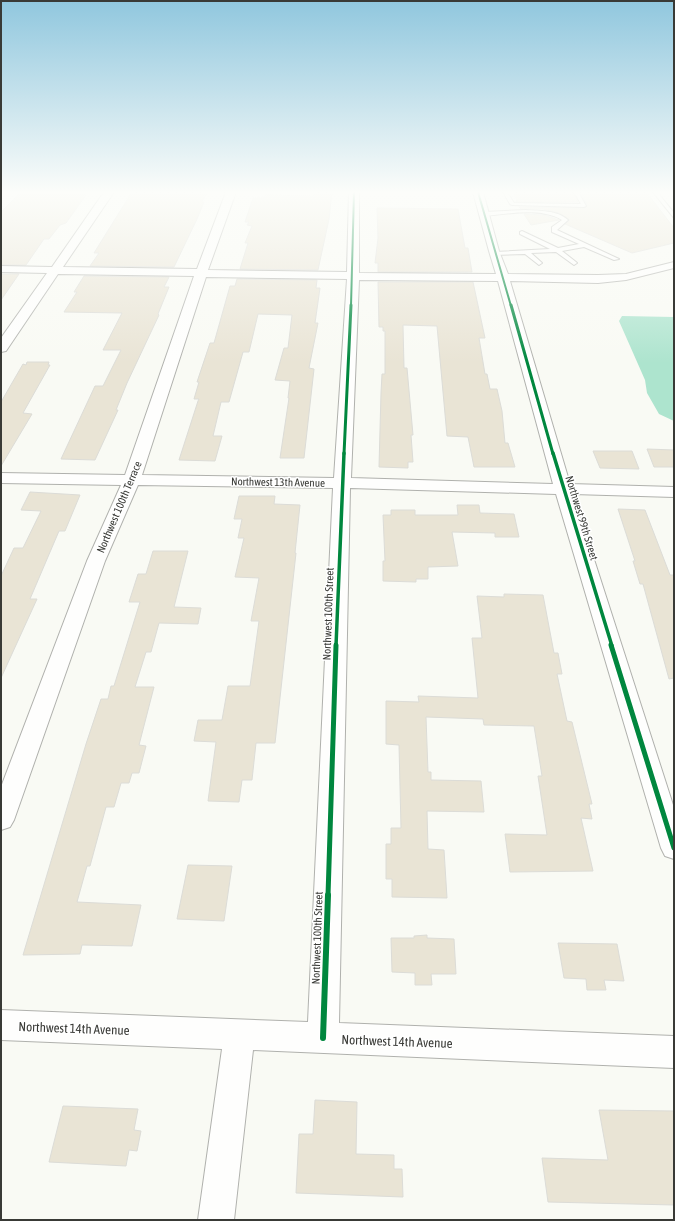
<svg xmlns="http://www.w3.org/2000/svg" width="675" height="1221" viewBox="0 0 675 1221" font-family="'Asap Condensed',sans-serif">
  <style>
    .water { fill: #ade4ce }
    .building { fill: #e9e4d5; stroke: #dcdcd7 }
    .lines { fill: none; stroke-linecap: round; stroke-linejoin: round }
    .service-casing { stroke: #b0b1ad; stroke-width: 2 }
    .minor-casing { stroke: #b0b1ad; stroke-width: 2 }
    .service { fill: #fefefd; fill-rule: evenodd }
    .minor { fill: #fefefd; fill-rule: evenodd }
    .cycleway-far4-casing { stroke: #fff; stroke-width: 3.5 }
    .cycleway-far3-casing { stroke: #fff; stroke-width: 5 }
    .cycleway-far2-casing { stroke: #fff; stroke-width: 6 }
    .cycleway-far1-casing { stroke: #fff; stroke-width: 8 }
    .cycleway-casing { stroke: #fff; stroke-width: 8 }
    .cycleway-far4 { stroke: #00873e; stroke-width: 2 }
    .cycleway-far3 { stroke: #00873e; stroke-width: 3 }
    .cycleway-far2 { stroke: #00873e; stroke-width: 3.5 }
    .cycleway-far1 { stroke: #00873e; stroke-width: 5 }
    .cycleway { stroke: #00873e; stroke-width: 6 }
    .labels { text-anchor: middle; stroke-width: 3; stroke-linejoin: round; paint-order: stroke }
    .street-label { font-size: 11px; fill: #393a36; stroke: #fff }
    .near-street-label { font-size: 13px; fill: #393a36; stroke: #fff }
  </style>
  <rect width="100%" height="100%" fill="#f9faf4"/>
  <path class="water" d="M 622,316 L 674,317 L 674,421 L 659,414 L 647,393 L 645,380 L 619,321 Z"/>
  <path class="building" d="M 132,192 L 207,192 L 202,202 L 204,202 L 197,219 L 174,267 L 90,266 L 99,253 L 94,253 Z
    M 315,192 L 332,192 L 329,219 L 318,270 L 240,269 L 248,243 L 245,243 L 252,226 L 247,225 L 249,222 L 245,222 L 253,198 L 264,198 L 265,195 L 314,196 Z
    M 536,192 L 573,192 L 578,202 L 516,202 L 517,200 L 514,195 L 514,193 Z
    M 580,192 L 647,193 L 674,228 L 674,243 L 632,253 L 565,224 L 570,220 L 559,213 L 543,209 L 521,209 L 519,207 L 585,208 L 587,205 Z
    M 18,195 L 86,195 L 66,223 L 60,225 L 49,239 L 44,239 L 26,265 L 1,265 L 1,212 Z
    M 377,208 L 458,209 L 465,248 L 468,248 L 472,272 L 378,272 L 378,263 L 375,263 L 378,238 Z
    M 524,214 L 544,215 L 559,220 L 531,225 Z
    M 1,274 L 19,274 L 1,300 Z
    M 84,276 L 169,277 L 164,287 L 169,287 L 158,314 L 159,315 L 127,383 L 116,410 L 118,410 L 95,460 L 61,459 L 95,386 L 103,386 L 121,350 L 103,350 L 122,313 L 64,312 L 77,292 L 74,292 Z
    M 237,279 L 317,280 L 316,288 L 320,288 L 315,323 L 318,323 L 309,368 L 314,369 L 304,458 L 280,458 L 289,398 L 288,398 L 290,381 L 275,380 L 284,348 L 288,348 L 292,315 L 258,314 L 249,352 L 243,352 L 229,402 L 221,402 L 213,436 L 222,436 L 215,461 L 179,460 L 198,401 L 199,399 L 194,399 L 199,382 L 197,382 L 210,343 L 214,343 L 230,286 L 235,286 Z
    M 378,282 L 473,282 L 485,338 L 479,338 L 485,374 L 487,374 L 490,389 L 497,389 L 502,411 L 505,443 L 508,443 L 515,467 L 474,467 L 468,437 L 447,436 L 437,326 L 403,325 L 404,368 L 407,368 L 413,435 L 411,435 L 413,462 L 408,462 L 408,468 L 379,467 L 381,393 L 382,374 L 385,374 L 385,331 L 383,331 L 383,327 L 379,327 Z
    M 27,362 L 49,362 L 48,365 L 50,365 L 23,413 L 32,414 L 1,466 L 1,402 L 23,364 L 26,365 Z
    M 647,449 L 674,450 L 674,467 L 654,467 Z
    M 593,451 L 632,451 L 639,469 L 600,468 Z
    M 30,492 L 80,495 L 65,531 L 59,531 L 30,599 L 37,599 L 1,678 L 1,576 L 14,548 L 23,548 L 41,511 L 21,510 Z
    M 239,496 L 275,496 L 274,504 L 300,505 L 295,553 L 296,553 L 275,743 L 256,743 L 252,780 L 242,780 L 239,802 L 208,801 L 216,742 L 194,741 L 198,720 L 222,720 L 228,686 L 250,686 L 259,621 L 251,621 L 259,578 L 235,577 L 244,538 L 238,538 L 242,519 L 234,519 Z
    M 457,505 L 479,505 L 480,513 L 514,514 L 519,537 L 495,537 L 495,533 L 452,532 L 458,566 L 428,567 L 428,579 L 416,579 L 416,582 L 383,581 L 383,561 L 385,561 L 383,515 L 391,515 L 391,510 L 415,510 L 415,515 L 458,515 Z
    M 618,509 L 645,510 L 670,575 L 674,575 L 674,678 L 669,679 L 643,584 L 640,584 L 633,561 L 635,561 Z
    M 153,551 L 188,551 L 174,607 L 201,608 L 198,624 L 159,623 L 151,652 L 146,652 L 135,687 L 154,687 L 139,745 L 146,746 L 139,773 L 132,773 L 129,783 L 121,783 L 114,807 L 106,807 L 90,866 L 87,866 L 77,902 L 141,905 L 132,946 L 82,945 L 80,954 L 23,955 L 86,744 L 101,699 L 108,699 L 111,686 L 114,686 L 140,602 L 129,602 L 138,574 L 146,574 Z
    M 504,594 L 543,595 L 554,653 L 558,653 L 562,674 L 557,674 L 567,721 L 572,722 L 592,804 L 589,804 L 592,819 L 581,818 L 593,871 L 510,872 L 505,834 L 547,835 L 538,776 L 542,776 L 534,726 L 484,725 L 483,719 L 426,717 L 428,772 L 431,772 L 431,780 L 481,781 L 484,812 L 427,811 L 428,849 L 444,850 L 447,898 L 392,897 L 392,879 L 386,879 L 386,844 L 391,844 L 391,828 L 401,828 L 399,745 L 386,744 L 386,701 L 419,702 L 418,696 L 478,698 L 472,638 L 482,638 L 477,596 L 504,597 Z
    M 188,865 L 232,866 L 224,921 L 177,919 Z
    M 427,935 L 427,938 L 454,939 L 456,974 L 431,974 L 432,985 L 415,985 L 415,973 L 392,972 L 391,938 L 414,938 L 414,936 Z
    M 558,943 L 617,944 L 624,981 L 604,980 L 606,990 L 587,990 L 586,979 L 564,978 Z
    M 315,1100 L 357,1102 L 356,1154 L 394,1155 L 394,1169 L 402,1169 L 403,1197 L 296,1193 L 299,1134 L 313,1134 Z
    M 63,1106 L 138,1109 L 134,1130 L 141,1131 L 137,1151 L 129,1150 L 126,1166 L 49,1162 Z
    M 599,1110 L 674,1111 L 674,1205 L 548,1202 L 542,1158 L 608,1160 Z"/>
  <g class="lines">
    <defs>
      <path id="service" d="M 503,192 L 507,192 L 514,203 L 581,204 L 574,192 L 578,192 L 586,206 L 584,207 L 512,205 L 510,204 Z
        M 653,192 L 657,192 L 674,213 L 674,218 Z
        M 526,210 C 540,211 557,210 568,220 L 557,230 L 619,259 L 614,260 L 584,247 L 562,251 L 576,262 L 577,263 L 574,265 L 556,252 L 531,253 L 541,262 L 542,263 L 539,265 L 525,254 L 493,255 L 493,253 L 495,252 L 550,249 L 520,234 L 520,232 L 522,231 L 558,248 L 579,244 L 552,232 L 552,227 L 562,220 C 541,207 508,214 484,216 L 481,214 L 484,212 Z"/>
      <path id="minor" d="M 104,192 L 114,192 L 63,267 L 197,269 L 226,192 L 236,192 L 208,270 L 347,272 L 349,192 L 359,192 L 359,273 L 496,274 L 489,251 L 473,192 L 483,192 L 499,251 L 508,274 L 598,275 L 626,274 L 674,262 L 674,268 L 626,280 L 598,283 L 510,281 L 570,484 L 674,487 L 674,497 L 573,494 L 674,808 L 674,859 L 665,856 L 661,848 L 556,494 L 350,488 L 339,1023 L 674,1036 L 674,1068 L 253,1050 L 234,1220 L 198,1220 L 222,1049 L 1,1040 L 1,1010 L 308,1022 L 333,488 L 138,485 L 105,561 L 14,820 L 10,827 L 1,830 L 1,787 L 87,561 L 121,485 L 1,483 L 1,473 L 125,475 L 194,276 L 58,274 L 6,351 L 1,352 L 1,338 L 47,273 L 1,272 L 1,266 L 52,267 ZM 206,277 L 347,279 L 334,478 L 142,475 ZM 359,280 L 498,281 L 553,484 L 351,478 Z"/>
    </defs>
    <use href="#service" class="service-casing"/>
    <use href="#minor" class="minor-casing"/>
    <use href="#service" class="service"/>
    <use href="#minor" class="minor"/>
    <defs>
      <path id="cycleway-far4" d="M 478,192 L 511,306
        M 351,306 L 354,192"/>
      <path id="cycleway-far3" d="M 511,305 L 553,454
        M 344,454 L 351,305"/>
      <path id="cycleway-far2" d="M 553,453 L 612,646
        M 336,646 L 344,453"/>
      <path id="cycleway-far1" d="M 611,645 L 674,848
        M 328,896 L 336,645"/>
      <path id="cycleway" d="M 323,1038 L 328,895"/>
    </defs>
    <use href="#cycleway-far4" class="cycleway-far4-casing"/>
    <use href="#cycleway-far3" class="cycleway-far3-casing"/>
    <use href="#cycleway-far2" class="cycleway-far2-casing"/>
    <use href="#cycleway-far1" class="cycleway-far1-casing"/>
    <use href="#cycleway" class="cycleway-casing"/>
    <use href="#cycleway-far4" class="cycleway-far4"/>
    <use href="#cycleway-far3" class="cycleway-far3"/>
    <use href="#cycleway-far2" class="cycleway-far2"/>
    <use href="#cycleway-far1" class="cycleway-far1"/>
    <use href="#cycleway" class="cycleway"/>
  </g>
  <linearGradient id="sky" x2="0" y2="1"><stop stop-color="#90c7de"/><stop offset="0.53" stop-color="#fcfdfa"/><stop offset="1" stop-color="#fcfdfa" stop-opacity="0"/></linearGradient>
  <rect width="675" height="363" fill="url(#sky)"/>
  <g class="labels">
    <g class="street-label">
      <text transform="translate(278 482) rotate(1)" y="4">Northwest 13th Avenue</text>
      <text transform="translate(119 507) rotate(-67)" y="4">Northwest 100th Terrace</text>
      <text transform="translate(582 518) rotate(73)" y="4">Northwest 99th Street</text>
      <text transform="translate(328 614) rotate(-88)" y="4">Northwest 100th Street</text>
      <text transform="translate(317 938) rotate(-88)" y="4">Northwest 100th Street</text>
    </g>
    <g class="near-street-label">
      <text transform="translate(74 1028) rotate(2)" y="5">Northwest 14th Avenue</text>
      <text transform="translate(397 1041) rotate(2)" y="5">Northwest 14th Avenue</text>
    </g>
  </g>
  <rect width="675" height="1221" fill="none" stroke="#393a36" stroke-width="4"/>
</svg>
